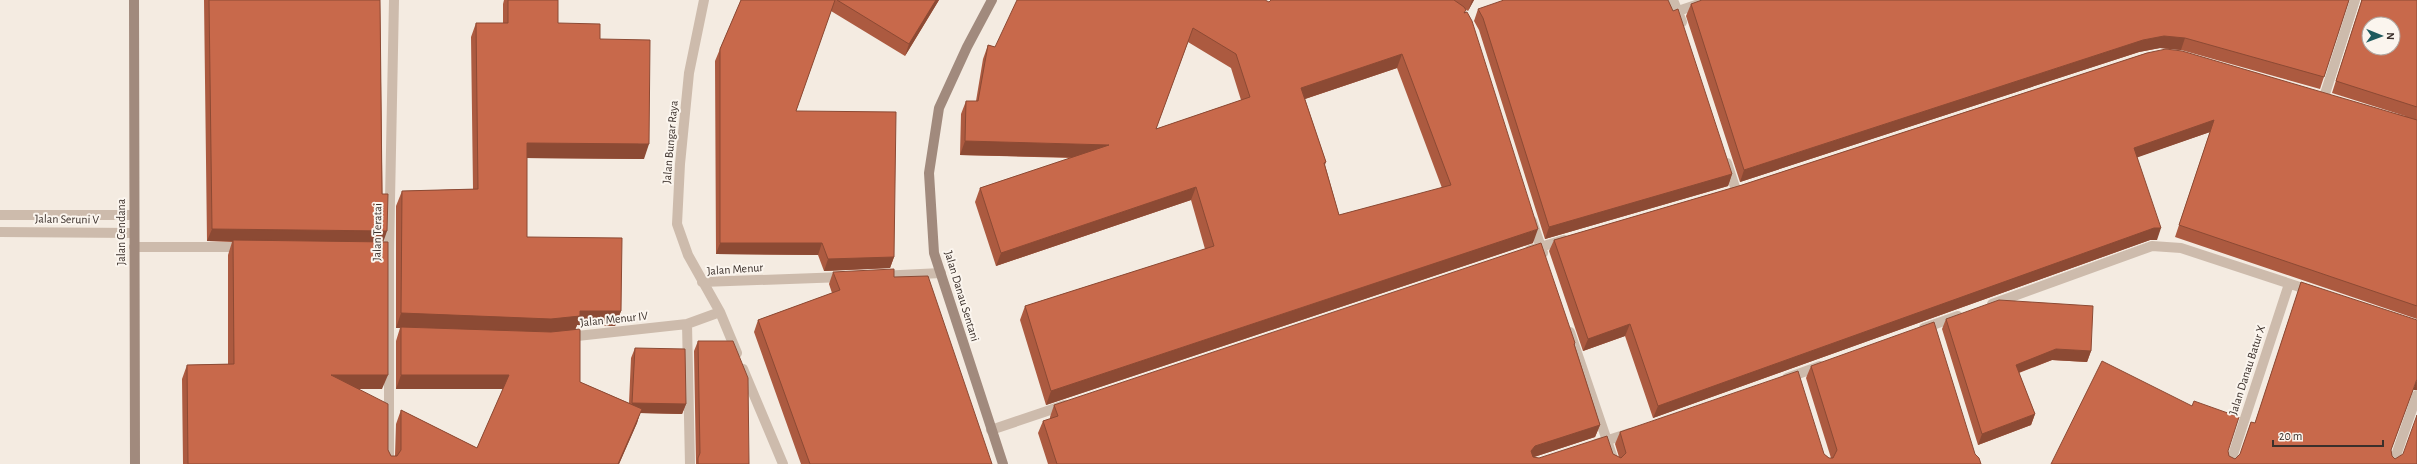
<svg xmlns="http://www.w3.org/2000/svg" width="2417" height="464" viewBox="0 0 2417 464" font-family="'Alegreya Sans',sans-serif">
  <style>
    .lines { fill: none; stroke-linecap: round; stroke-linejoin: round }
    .street { stroke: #cdbbac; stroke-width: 10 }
    .secondary { stroke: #a18a7d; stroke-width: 10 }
    .wall { fill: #ac5a40; fill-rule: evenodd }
    .shaded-wall { fill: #8c4a34 }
    .building { fill: #c8694b; stroke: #8c4a34; fill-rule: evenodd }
    .labels { text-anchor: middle; stroke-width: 4; stroke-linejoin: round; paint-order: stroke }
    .street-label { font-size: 12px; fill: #3b302b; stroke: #fbf5ee }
  </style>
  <rect width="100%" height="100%" fill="#f4ebe1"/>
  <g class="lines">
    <path class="street" d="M 704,0 L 689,73 L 680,164 L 677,224 L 688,255 L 720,312 L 737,353
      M 1673,0 L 1682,22
      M 1678,11 L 1711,0
      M 2324,97 L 2355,0
      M 1727,163 L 1736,190
      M 0,215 L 134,215
      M 1532,221 L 1543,253
      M 0,232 L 134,233
      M 134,247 L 243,247
      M 1530,250 L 1564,240
      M 880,276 L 941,273
      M 702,282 L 844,277
      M 1992,304 L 2152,246 L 2181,248 L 2312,291
      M 687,324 L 690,464
      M 1924,328 L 1958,316
      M 1570,332 L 1615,464
      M 568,337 L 687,324 L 720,312
      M 743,369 L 783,464
      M 1787,378 L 1820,366
      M 991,430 L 1065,405
      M 1596,444 L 1630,433
      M 389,464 L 389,250 L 394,0
      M 2230,464 L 2289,284
      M 2393,464 L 2417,395"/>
    <path class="secondary" d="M 134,0 L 135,464
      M 992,0 L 967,47 L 939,108 L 929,173 L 934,253 L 1003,464"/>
  </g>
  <path class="wall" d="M 204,0 L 380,0 L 383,242 L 382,389 L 359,389 L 388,450 L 391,456 L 395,456 L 396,424 L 401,410 L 477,448 L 503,389 L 396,389 L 396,341 L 400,328 L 396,328 L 396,206 L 402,191 L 473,189 L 471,37 L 476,23 L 503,23 L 503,4 L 504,0 L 558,0 L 558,23 L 600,39 L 644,159 L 527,158 L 527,237 L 621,311 L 615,326 L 577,325 L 575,330 L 580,382 L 629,403 L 631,358 L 635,348 L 686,404 L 682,414 L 640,413 L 637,423 L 619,464 L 183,464 L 182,379 L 187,365 L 228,364 L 228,255 L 232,242 L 207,241 Z
    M 741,0 L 939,0 L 905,56 L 831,11 L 796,111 L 894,257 L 890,268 L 824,271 L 818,255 L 716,254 L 715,61 L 720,49 Z
    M 1271,0 L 1474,0 L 1468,11 L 1465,9 L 1465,13 L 1533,243 L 1046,405 L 1020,320 L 1025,306 L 1205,249 L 1191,200 L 996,266 L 975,202 L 980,188 L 1071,158 L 960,155 L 961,114 L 966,101 L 976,101 L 983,59 L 988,45 L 995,47 L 1269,2 ZM 1188,42 L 1231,68 L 1241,100 L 1156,129 ZM 1397,68 L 1442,188 L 1339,215 L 1325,165 L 1326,162 L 1305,99 Z
    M 2349,0 L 2320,89 L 2181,50 L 2160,48 L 2139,52 L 1740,182 L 1686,16 L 1691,4 Z
    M 2361,0 L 2417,0 L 2417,319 L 2175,237 L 2210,132 L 2137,157 L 2157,240 L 2150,240 L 1653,418 L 1625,336 L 1583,351 L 1549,251 L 1554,240 L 1742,185 L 2147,53 L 2405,116 L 2332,93 L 2361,2 Z
    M 1478,9 L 1732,174 L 1728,186 L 1545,239 L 1479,30 L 1474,21 Z
    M 833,272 L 894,277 L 992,464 L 801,464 L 754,332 L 758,320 L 832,293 L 829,284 Z
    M 2301,282 L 2413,390 L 2391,450 L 2392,456 L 2395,459 L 2417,464 L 2051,464 L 2228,451 L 2229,456 L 2235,459 L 2240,455 L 2251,422 L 2255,423 Z
    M 1946,319 L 2091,351 L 2087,362 L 2052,360 L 2019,373 L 2035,414 L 2031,425 L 1978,445 L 1942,329 Z
    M 698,341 L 749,464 L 696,464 L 696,462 L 694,351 Z
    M 1575,343 L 1575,346 L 1600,425 L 1595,437 L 1534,457 L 1539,458 L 1613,454 L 1619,457 L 1615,444 L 1620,432 L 1824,454 L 1829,458 L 1831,458 L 1806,378 L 1811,366 L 1975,454 L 1981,464 L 1048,464 L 1038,433 L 1043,421 L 1050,419 L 1050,417 L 1054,405 Z"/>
  <path class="shaded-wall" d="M 936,0 L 939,0 L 905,56 L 909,44 Z
    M 1472,0 L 1474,0 L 1468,11 Z
    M 2164,36 L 2185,38 L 2181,50 L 2160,48 L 2139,52 L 1740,182 L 1744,170 L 2143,40 Z
    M 1402,54 L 1397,68 L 1296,102 L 1301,88 Z
    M 2214,120 L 2210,132 L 2130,160 L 2134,148 Z
    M 965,141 L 1109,145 L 1104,158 L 960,155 Z
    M 527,143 L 649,144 L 644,159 L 521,158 Z
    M 1732,174 L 1728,186 L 1545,239 L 1549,227 Z
    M 1196,187 L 1191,200 L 996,266 L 1001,253 Z
    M 2154,228 L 2161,228 L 2157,240 L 2150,240 L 1653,418 L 1658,406 Z
    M 212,229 L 387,231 L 383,243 L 207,241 Z
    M 1538,229 L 1533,243 L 1046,405 L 1051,391 Z
    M 720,243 L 822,243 L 818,255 L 716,254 Z
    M 894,257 L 890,268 L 824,271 L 828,259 Z
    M 580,311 L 621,311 L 615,326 L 577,325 L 575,330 L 546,333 L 401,327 L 400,328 L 396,328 L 401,313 Z
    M 1630,324 L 1625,336 L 1583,351 L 1588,339 Z
    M 2056,349 L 2091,351 L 2087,362 L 2052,360 L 2012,375 L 2016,365 Z
    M 331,375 L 388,375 L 382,389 L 325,389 Z
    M 401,375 L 509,375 L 504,389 L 396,389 Z
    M 2417,379 L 2417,390 L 2413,390 Z
    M 632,403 L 686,404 L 682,414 L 640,413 L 637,423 L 619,464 L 618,464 L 629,413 Z
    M 2035,414 L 2031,425 L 1978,445 L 1982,434 Z
    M 1600,425 L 1595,437 L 1531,458 L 1531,451 L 1535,446 Z"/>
  <path class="building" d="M 209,0 L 380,0 L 382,194 L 388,194 L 387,231 L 212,229 Z
    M 508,0 L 558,0 L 558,23 L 600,24 L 600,39 L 650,40 L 649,144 L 527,143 L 527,237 L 622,238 L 621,311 L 580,311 L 580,316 L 551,319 L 401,313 L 402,191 L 478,189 L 476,23 L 508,23 Z
    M 741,0 L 835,0 L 796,111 L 896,112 L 894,257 L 828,259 L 822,243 L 720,243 L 720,49 Z
    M 837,0 L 936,0 L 909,44 Z
    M 1017,0 L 1265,0 L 1269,2 L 1271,0 L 1454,0 L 1464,7 L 1466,10 L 1464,13 L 1467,12 L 1472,21 L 1538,229 L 1051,391 L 1025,306 L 1214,246 L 1196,187 L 1001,253 L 980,188 L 1109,145 L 965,141 L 966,101 L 978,101 L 988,45 L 995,47 ZM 1193,28 L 1236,54 L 1250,97 L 1156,129 ZM 1402,54 L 1451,185 L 1339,215 L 1324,163 L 1326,162 L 1301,88 Z
    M 1504,0 L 1668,0 L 1673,11 L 1678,9 L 1732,174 L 1549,227 L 1483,18 L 1478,9 Z
    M 1702,0 L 2349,0 L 2324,77 L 2185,38 L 2164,36 L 2143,40 L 1744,170 L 1691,4 Z
    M 2362,0 L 2417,0 L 2417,107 L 2336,81 ZM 2369,24 L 2393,24 L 2393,48 L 2369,48 Z
    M 2166,49 L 2182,51 L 2417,120 L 2417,306 L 2179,225 L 2214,120 L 2134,148 L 2161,228 L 2154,228 L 1658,406 L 1630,324 L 1588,339 L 1554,240 L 1742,185 L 2147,53 Z
    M 233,240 L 388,242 L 388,375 L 331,375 L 388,404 L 388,450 L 391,456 L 397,456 L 401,450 L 401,410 L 477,448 L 509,375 L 401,375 L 401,327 L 551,332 L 580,329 L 580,382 L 642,409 L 618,464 L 188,464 L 187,365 L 234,364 Z
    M 1541,243 L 1575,343 L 1574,344 L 1600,425 L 1535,446 L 1531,451 L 1533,457 L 1539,458 L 1607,436 L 1613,454 L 1621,458 L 1626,453 L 1620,432 L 1798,371 L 1824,454 L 1829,458 L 1833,458 L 1837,450 L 1811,366 L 1934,322 L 1975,454 L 1979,458 L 1981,464 L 1057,464 L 1043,421 L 1058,416 L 1054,405 Z
    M 894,269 L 894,277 L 928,276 L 992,464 L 810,464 L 758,320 L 840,290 L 833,272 Z
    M 2301,282 L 2417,320 L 2417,379 L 2391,450 L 2392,456 L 2395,459 L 2403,454 L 2417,415 L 2417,464 L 2051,464 L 2102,361 L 2192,406 L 2194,401 L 2239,417 L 2228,451 L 2229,456 L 2235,459 L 2240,454 L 2251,422 L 2255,423 Z
    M 1999,300 L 2093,306 L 2091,351 L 2056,349 L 2016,365 L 2035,414 L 1982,434 L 1946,319 Z
    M 698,341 L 733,341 L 748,378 L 749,464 L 698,464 L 698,458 L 700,453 Z
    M 635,348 L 685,349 L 686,404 L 632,403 Z"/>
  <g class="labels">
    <g class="street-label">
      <text transform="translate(670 142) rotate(-85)" y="4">Jalan Bungar Raya</text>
      <text transform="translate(67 219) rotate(1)" y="4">Jalan Seruni V</text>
      <text transform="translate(121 232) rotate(-90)" y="4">Jalan Cendana</text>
      <text transform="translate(377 232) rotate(-89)" y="4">Jalan Teratai</text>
      <text transform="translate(735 269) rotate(-4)" y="4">Jalan Menur</text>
      <text transform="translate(962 296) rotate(73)" y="4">Jalan Danau Sentani</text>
      <text transform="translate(614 319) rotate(-6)" y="4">Jalan Menur IV</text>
      <text transform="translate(2247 370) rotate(-72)" y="4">Jalan Danau Batur X</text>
    </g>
  </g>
  <g transform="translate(2381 36) rotate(91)"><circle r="19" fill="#fbf5ee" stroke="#aea6a0"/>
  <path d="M0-3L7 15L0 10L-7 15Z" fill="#1f5a5e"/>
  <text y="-6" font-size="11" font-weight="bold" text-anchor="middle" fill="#3b302b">N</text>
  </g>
  <path d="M2273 440v6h110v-6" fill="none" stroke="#3b302b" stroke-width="2"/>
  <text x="2279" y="440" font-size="12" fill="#3b302b" stroke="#fbf5ee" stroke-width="3" paint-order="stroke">20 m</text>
</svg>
